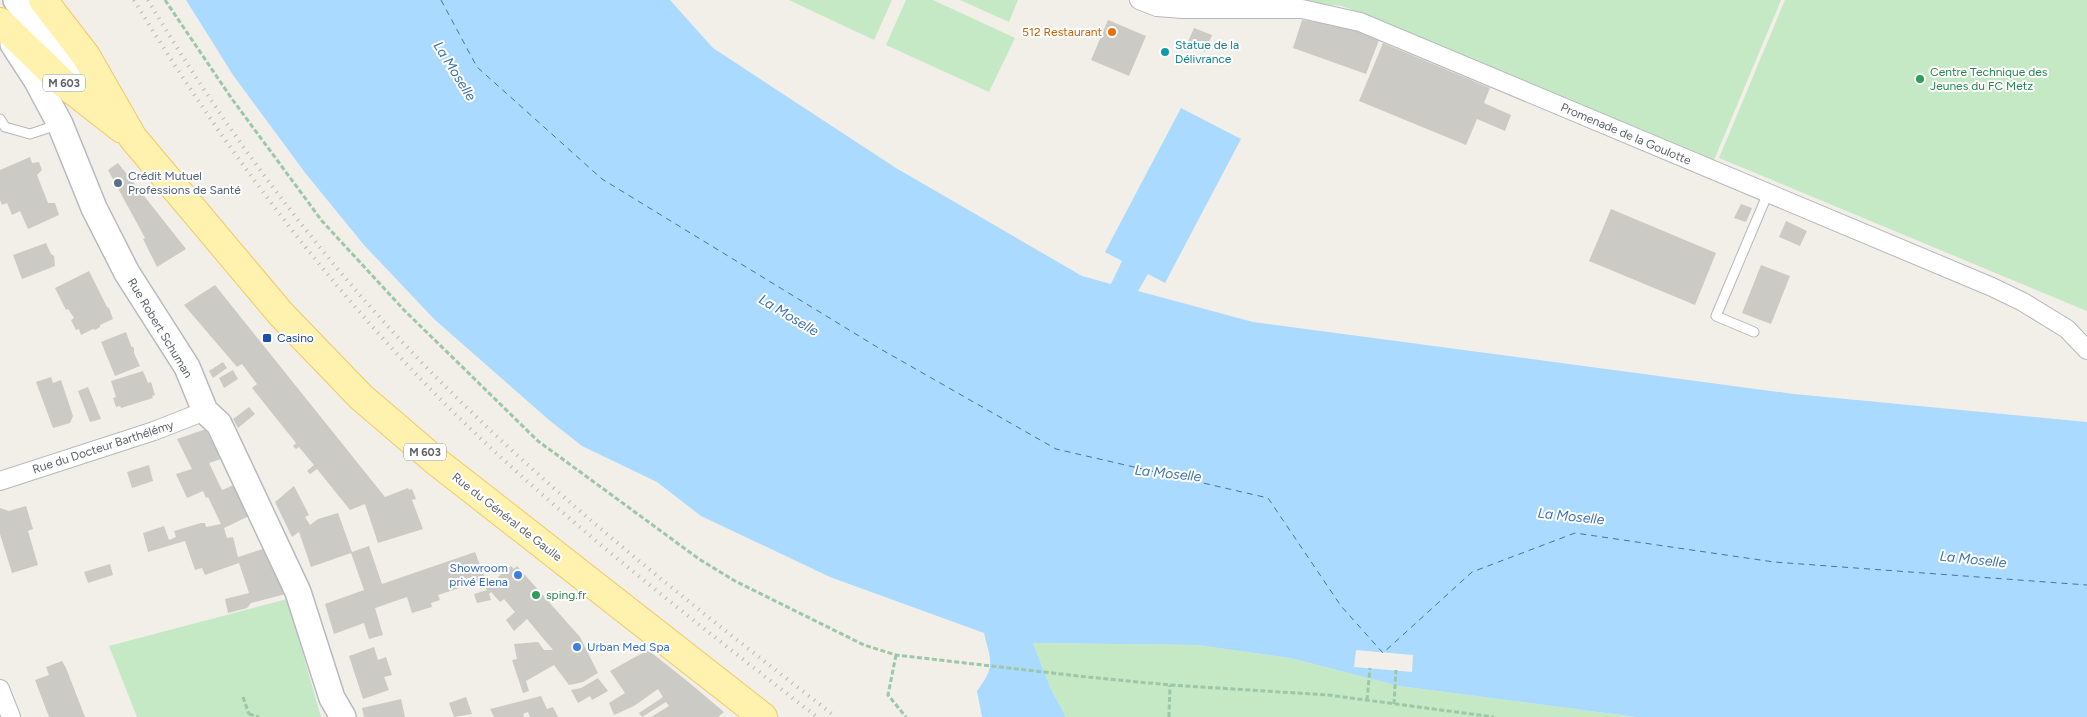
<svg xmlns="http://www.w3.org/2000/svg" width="2087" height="717" viewBox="0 0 2087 717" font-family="Figtree,sans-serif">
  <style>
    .green { fill: #c5e8c5 }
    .water { fill: #aadaff }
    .pier { fill: #f1efe8 }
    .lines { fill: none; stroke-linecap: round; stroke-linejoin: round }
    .ferry { stroke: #4174aa; stroke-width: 1; stroke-dasharray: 6 5; stroke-linecap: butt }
    .building { fill: #cccac5 }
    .lane-casing { stroke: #b5b8bc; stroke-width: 11 }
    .street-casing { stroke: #b5b8bc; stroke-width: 20 }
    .secondary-casing { stroke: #b6babf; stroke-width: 28 }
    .primary-casing { stroke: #f2c960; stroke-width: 30 }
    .path { stroke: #9cc7a9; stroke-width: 3; stroke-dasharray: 5 2.5; stroke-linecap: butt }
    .lane { stroke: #fff; stroke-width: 9 }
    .street { stroke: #fff; stroke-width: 18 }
    .secondary { stroke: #fff; stroke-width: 25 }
    .primary { stroke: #fff2af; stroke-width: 28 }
    .rail { stroke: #b6b7b8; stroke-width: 4; stroke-dasharray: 1 6; stroke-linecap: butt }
    .food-dot { fill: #e8710a; stroke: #fff; stroke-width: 2 }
    .culture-dot { fill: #0f9aa8; stroke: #fff; stroke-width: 2 }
    .leisure-dot { fill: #2e9e5b; stroke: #fff; stroke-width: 2 }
    .service-dot { fill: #5c6f8a; stroke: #fff; stroke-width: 2 }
    .transit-dot { fill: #1a4fb4; stroke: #fff; stroke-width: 2 }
    .shop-dot { fill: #3f7fe0; stroke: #fff; stroke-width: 2 }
    .labels { text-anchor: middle; stroke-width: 4; stroke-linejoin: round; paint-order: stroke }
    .shield { fill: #fff; stroke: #8f9295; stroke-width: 1 }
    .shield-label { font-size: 11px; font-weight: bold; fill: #5f6368 }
    .food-label { font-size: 12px; fill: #c56008; stroke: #fff; text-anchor: end }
    .culture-label { font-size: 12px; fill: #0d838f; stroke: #fff; text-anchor: start }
    .leisure-label { font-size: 12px; fill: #27864d; stroke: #fff; text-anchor: start }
    .street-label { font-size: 12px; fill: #5f6368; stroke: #fff }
    .service-label { font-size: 12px; fill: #4e5e75; stroke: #fff; text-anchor: start }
    .transit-label { font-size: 12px; fill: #164399; stroke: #fff; text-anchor: start }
    .shop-label { font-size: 12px; fill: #366cbe; stroke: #fff; text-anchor: end }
    .water-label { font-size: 14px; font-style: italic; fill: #4174aa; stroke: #fff }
  </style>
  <rect width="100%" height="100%" fill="#f1efe8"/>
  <path class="green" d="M 789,0 L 892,0 L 874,40 Z
    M 906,0 L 933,0 L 1015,38 L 989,92 L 886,45 Z
    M 960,0 L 1018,0 L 1009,22 Z
    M 1176,0 L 1781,0 L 1714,160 L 1403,30 L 1342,6 L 1302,2 L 1182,2 Z
    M 1785,0 L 2087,0 L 2087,311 L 1719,158 Z
    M 287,599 L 321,717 L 137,717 L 109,646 Z
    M 1033,643 L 1197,645 L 1290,658 L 1399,686 L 1636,717 L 1066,717 L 1051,689 Z"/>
  <path class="water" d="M 186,0 L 670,0 L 713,48 L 896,168 L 1082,276 L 1111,284 L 1122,261 L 1105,252 L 1181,108 L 1241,139 L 1165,283 L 1148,274 L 1138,291 L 1253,322 L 1794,394 L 2087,422 L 2087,717 L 1636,717 L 1399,686 L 1290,658 L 1197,645 L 1033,643 L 1051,689 L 1066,717 L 982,717 L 977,691 C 996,666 991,662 984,633 L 830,577 L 701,516 L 657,482 L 582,446 L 549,420 L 434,319 L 364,245 L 306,174 L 233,75 Z"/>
  <path class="pier" d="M 1356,650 L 1413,655 L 1412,672 L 1354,667 Z"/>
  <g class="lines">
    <path class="ferry" d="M 441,0 L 477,67 L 602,179 L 877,347 L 1056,449 L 1268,498 L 1341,606 L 1383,653 L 1472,572 L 1575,533 L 1774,562 L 2087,585"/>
  </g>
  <path class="building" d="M 1108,20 L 1146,36 L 1129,76 L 1091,60 Z
    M 1302,20 L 1341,25 L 1379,40 L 1366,74 L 1293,48 Z
    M 1194,28 L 1212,35 L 1205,52 L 1187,44 Z
    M 1383,43 L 1490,88 L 1484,103 L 1511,115 L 1505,131 L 1477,119 L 1466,145 L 1359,101 Z
    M 30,157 L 32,163 L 39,162 L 42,170 L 37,175 L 48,203 L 55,203 L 59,215 L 28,229 L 20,211 L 12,215 L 7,203 L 2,205 L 0,200 L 0,170 Z
    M 118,163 L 186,249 L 157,267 L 143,239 L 145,238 L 108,170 Z
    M 1741,204 L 1752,208 L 1746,222 L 1734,218 Z
    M 1611,209 L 1716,253 L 1695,305 L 1589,261 Z
    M 1786,221 L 1807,231 L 1800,246 L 1779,237 Z
    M 46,243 L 51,254 L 54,256 L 55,266 L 22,279 L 13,255 Z
    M 1761,265 L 1790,276 L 1771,324 L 1742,313 Z
    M 89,271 L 107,307 L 109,308 L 113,319 L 100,325 L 100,327 L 95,330 L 93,329 L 81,335 L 79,329 L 76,330 L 71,320 L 74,318 L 68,309 L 66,310 L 55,288 Z
    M 215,285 L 385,497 L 408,488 L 409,490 L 412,489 L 416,499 L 412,500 L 423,529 L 378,543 L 365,504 L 350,510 L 317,469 L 310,474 L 307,471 L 314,465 L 299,447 L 296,449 L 293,446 L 296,443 L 252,388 L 257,384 L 242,364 L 237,367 L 184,305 Z
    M 126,332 L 131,346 L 134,348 L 134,353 L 140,366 L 115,376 L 101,342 Z
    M 223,362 L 227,368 L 213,378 L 209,371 Z
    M 233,370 L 238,379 L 224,388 L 219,378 Z
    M 143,371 L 148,383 L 151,382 L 155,395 L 152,396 L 153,398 L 121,408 L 120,406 L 116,407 L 113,398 L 116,397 L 111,381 Z
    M 51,377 L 53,383 L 61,380 L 73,416 L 70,423 L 53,428 L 36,382 Z
    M 88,387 L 101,419 L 90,422 L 78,391 Z
    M 249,407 L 255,414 L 238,428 L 233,419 Z
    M 206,429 L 221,459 L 209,463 L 222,490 L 234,485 L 249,516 L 224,528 L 227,538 L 233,537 L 238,557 L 266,548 L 286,594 L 251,603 L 247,608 L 228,613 L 225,599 L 249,593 L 239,563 L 205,575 L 202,568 L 195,570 L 185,541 L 148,552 L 143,533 L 164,526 L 169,540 L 176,537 L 174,531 L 201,523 L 205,523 L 206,527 L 221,524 L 208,497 L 206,498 L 203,491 L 187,498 L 176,474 L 192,469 L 177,439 Z
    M 149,465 L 153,481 L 132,488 L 127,472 Z
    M 294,486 L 309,515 L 305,517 L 310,525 L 318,519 L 338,513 L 352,552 L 369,546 L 382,584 L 475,552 L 486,580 L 489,578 L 495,586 L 501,580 L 498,577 L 511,566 L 514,569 L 517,566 L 580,637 L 598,673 L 583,682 L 569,685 L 554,665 L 526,681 L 529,691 L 523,693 L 512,660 L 517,659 L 514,644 L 538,642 L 544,650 L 553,650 L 527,619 L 514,631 L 506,620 L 515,612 L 504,599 L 500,602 L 491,592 L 489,594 L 491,600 L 477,603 L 474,594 L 487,590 L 481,581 L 438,595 L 440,600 L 431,603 L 432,607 L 412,613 L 407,597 L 375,608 L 383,635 L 369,639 L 364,623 L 334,634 L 325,604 L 364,590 L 351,553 L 311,567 L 299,532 L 292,537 L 275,502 Z
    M 26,506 L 33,529 L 28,531 L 38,565 L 12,573 L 0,534 L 0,508 L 9,511 Z
    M 110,564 L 113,575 L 88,583 L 84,572 Z
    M 374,647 L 378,660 L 386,657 L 392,675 L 384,677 L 389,690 L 363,699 L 349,656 Z
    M 648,650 L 686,680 L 724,712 L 718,717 L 651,717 L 669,706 L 666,702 L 642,717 L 639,713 L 663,697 L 658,689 L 634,706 L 614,715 L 609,703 L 625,693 L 610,671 Z
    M 62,661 L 66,668 L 85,717 L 49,717 L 35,680 L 49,675 L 46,667 Z
    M 598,678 L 608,691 L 592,700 L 590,696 L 578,703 L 571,690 L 581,688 Z
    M 541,696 L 547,709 L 553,707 L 558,717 L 530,717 L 528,712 L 523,714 L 524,717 L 494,717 L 490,709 Z
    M 466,697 L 472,714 L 454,717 L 449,703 Z
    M 401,699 L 405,717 L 364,717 L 362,708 Z"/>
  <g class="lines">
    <defs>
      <path id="lane" d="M 0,119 L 5,127 L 30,134 L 57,125
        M 1754,332 L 1716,316 L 1768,193"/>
      <path id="street" d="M 1139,0 L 1157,7 L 1182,9 L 1302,9 L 1360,22 L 1992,287 L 2023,302 L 2067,329 L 2087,350
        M 0,481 L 154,431 L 205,411
        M 0,689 L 11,717"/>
      <path id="secondary" d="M 16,0 L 106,107
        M 13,44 L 37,81 L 60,124 L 94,208 L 127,273 L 187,367 L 205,411 L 219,424 L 298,592 L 332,698 L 343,717"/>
      <path id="primary" d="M 43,0 L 86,56 L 133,138 L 281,314 L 361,397 L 437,462 L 763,717
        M 0,22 L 62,82 L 122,129"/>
    </defs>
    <use href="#lane" class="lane-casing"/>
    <use href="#street" class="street-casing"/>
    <use href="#secondary" class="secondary-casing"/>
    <use href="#primary" class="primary-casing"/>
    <path class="path" d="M 165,0 L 232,99 L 322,221 L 404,310 L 538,441 L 699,559 L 735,581 L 864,645 L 896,655 L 1087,677 L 1170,685 L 1328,695 L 1494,717
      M 896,655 L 888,695 L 906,717
      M 243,697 L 249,714
      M 1367,700 L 1370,668
      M 1394,704 L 1396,670
      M 249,714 L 259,717
      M 1169,717 L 1170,685"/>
    <use href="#lane" class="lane"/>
    <use href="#street" class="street"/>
    <use href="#secondary" class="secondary"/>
    <use href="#primary" class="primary"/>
    <path class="rail" d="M 134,0 C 223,147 327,286 449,408 C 563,520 691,619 817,717
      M 148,0 C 233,144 339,283 459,400 C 576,515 707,617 836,717"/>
  </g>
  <circle class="food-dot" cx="1112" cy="32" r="5"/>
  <circle class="culture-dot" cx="1165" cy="52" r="5"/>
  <g class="leisure-dot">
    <circle cx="1920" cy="79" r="5"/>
    <circle cx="536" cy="595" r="5"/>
  </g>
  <circle class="service-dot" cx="118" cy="183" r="5"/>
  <rect class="transit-dot" x="262" y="333" width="10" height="10" rx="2.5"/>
  <g class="shop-dot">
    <circle cx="518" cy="575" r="5"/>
    <circle cx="577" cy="647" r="5"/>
  </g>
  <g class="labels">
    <g class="shield">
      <rect x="43" y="74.5" width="42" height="17" rx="4"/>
      <rect x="404" y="443.5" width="42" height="17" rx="4"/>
    </g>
    <g class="shield-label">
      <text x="64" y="87">M 603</text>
      <text x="425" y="456">M 603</text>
    </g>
    <g class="food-label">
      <text x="1102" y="36">512 Restaurant</text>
    </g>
    <g class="culture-label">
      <text x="1175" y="49">Statue de la<tspan x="1175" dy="14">Délivrance</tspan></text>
    </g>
    <g class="leisure-label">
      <text x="1930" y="76">Centre Technique des<tspan x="1930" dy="14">Jeunes du FC Metz</tspan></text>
      <text x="546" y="599">sping.fr</text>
    </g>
    <g class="street-label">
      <text transform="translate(1626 134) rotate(23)" y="4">Promenade de la Goulotte</text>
      <text transform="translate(160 328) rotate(59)" y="4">Rue Robert Schuman</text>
      <text transform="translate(103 447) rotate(-18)" y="4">Rue du Docteur Barthélémy</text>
      <text transform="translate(507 517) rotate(38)" y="4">Rue du Général de Gaulle</text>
    </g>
    <g class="service-label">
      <text x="128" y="180">Crédit Mutuel<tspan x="128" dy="14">Professions de Santé</tspan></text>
    </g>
    <g class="transit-label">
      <text x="277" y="342">Casino</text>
    </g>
    <g class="shop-label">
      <text x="508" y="572">Showroom<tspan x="508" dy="14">privé Elena</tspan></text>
      <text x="587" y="651" text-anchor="start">Urban Med Spa</text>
    </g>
    <g class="water-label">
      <text transform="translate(455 71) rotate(58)" y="5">La Moselle</text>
      <text transform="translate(789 315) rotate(31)" y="5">La Moselle</text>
      <text transform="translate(1168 473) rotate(6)" y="5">La Moselle</text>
      <text transform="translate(1571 516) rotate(6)" y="5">La Moselle</text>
      <text transform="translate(1973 559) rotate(6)" y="5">La Moselle</text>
    </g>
  </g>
</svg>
